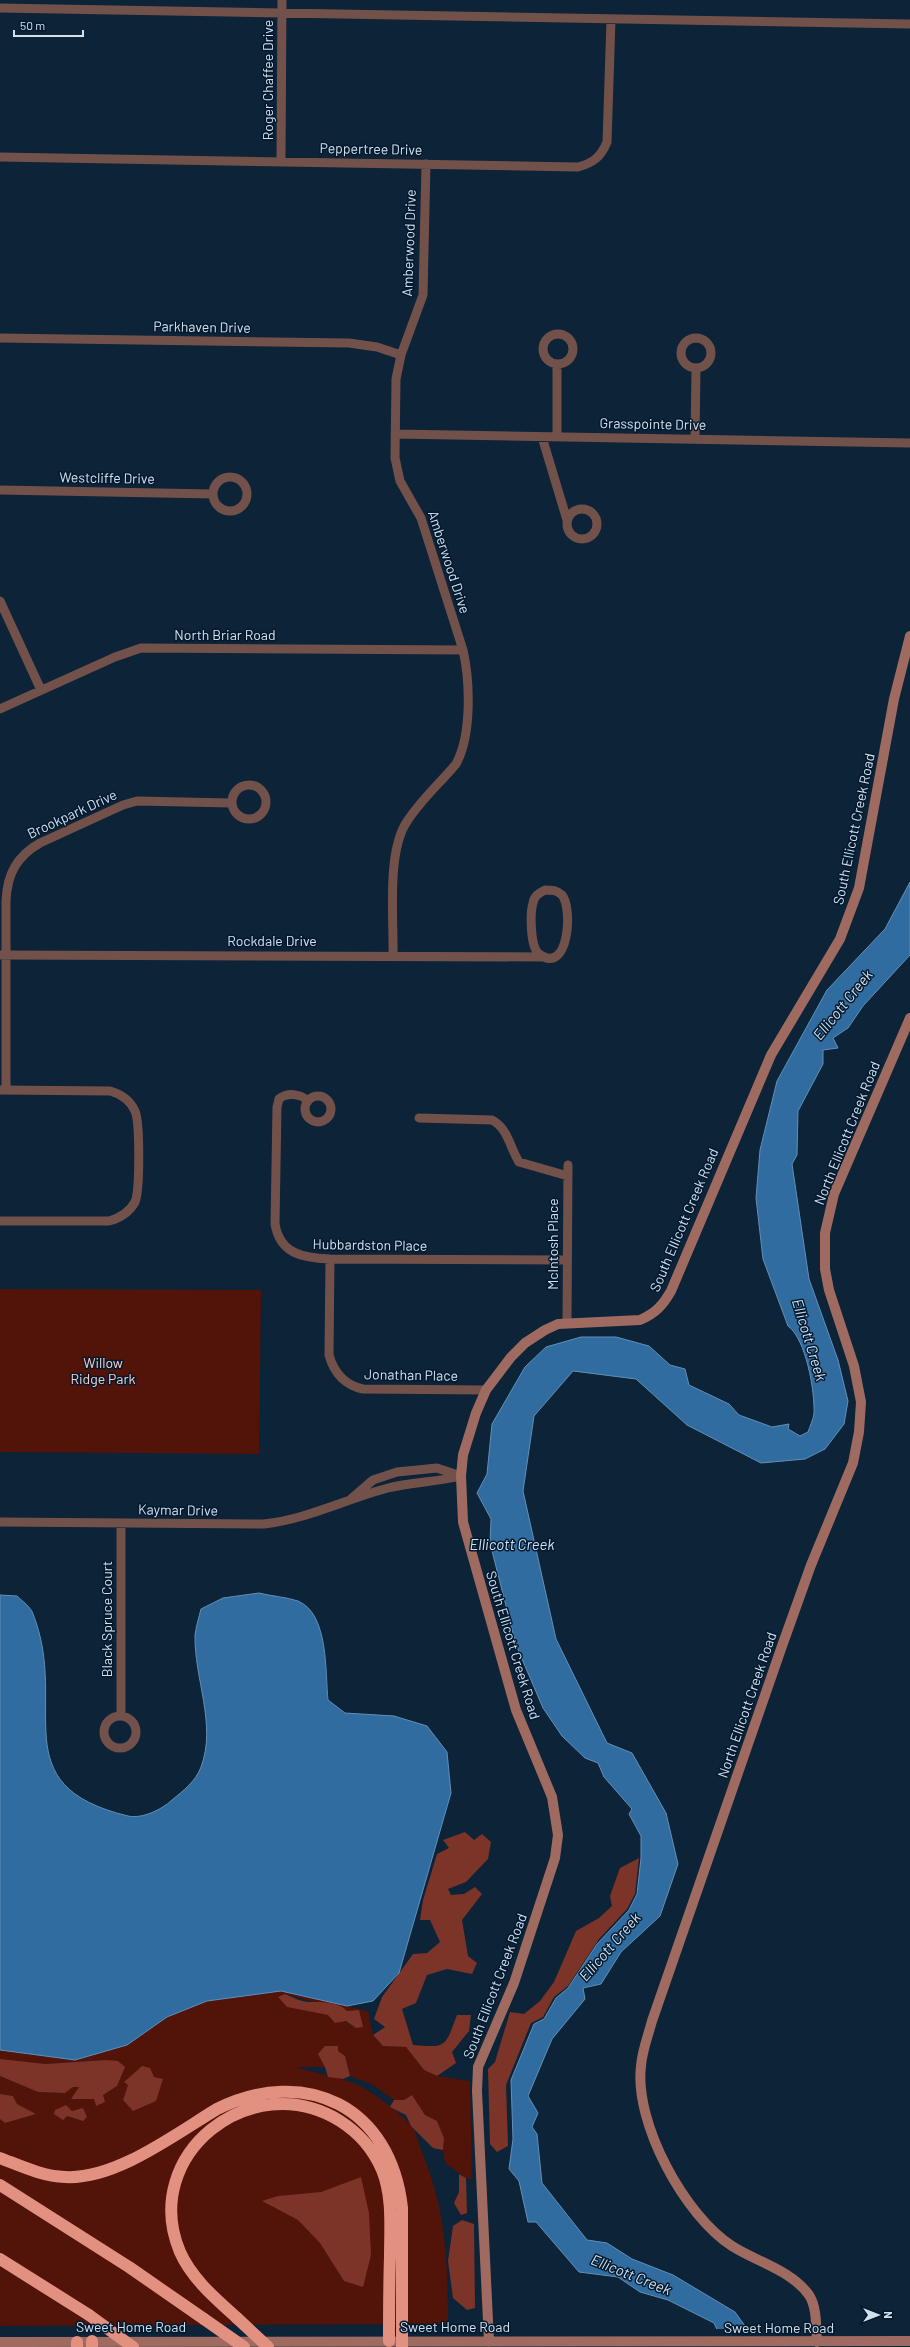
<svg xmlns="http://www.w3.org/2000/svg" width="910" height="2347" viewBox="0 0 910 2347" font-family="Barlow,sans-serif">
  <style>
    .green { fill: #521308; fill-rule: evenodd }
    .forest { fill: #7b3427 }
    .water { fill: #316ca0; stroke: #628fb8 }
    .pier { fill: #0c2338 }
    .lines { fill: none; stroke-linecap: round; stroke-linejoin: round }
    .street { stroke: #72514a; stroke-width: 9 }
    .secondary { stroke: #9f6b60; stroke-width: 10 }
    .highway { stroke: #e29080; stroke-width: 12 }
    .highway-bridge { stroke: #e29080; stroke-width: 12 }
    .labels { text-anchor: middle; stroke-width: 3; stroke-linejoin: round; paint-order: stroke }
    .street-label { font-size: 14px; fill: #d3e1ef; stroke: #03192e }
    .park-label { font-size: 14px; fill: #fccfc5; stroke: #03192e }
    .water-label { font-size: 15px; font-style: italic; fill: #d2e1f0; stroke: #03192e }
  </style>
  <rect width="100%" height="100%" fill="#0c2338"/>
  <path class="green" d="M 0,1289 L 261,1290 L 259,1454 L 0,1452 Z
    M 281,1991 L 368,2011 L 373,2035 L 383,2046 L 406,2047 L 424,2070 L 437,2076 L 470,2081 L 472,2179 L 466,2178 L 445,2163 L 443,2150 L 444,2138 L 437,2121 L 425,2115 L 412,2096 L 404,2100 L 394,2100 L 371,2084 L 350,2076 L 345,2056 L 325,2067 L 296,2067 C 318,2074 342,2077 362,2087 C 376,2095 403,2114 412,2127 C 417,2133 419,2144 422,2152 C 446,2210 448,2263 448,2324 L 0,2326 L 0,2119 L 6,2122 L 36,2114 L 17,2104 L 13,2096 L 0,2094 L 0,2076 L 38,2092 L 65,2093 L 73,2087 L 79,2087 L 71,2099 L 94,2099 L 96,2106 L 103,2095 L 117,2086 L 106,2060 L 45,2064 L 0,2060 L 0,2050 L 75,2060 L 127,2045 L 167,2017 L 207,2001 ZM 285,1994 L 347,2011 L 356,2028 C 336,2014 310,2010 287,2007 ZM 128,2085 L 133,2111 L 123,2100 ZM 66,2105 L 72,2111 L 73,2119 L 67,2116 L 63,2120 Z"/>
  <path class="forest" d="M 465,1832 L 474,1840 L 482,1834 L 491,1842 L 488,1859 L 466,1882 L 448,1889 L 451,1895 L 464,1894 L 475,1887 L 482,1894 L 462,1920 L 468,1956 L 477,1963 L 472,1974 L 447,1969 L 427,1975 L 416,2003 L 402,2009 L 413,2045 C 447,2048 445,2047 457,2015 L 471,2015 L 469,2031 L 452,2052 L 456,2063 L 437,2076 L 424,2070 L 406,2047 L 383,2046 L 373,2035 L 385,2027 L 374,2019 L 382,1997 L 413,1954 L 427,1953 L 440,1942 L 430,1920 L 420,1920 L 423,1900 L 437,1854 L 449,1848 L 443,1840 Z
    M 639,1858 L 635,1894 L 627,1909 L 599,1939 L 568,1986 L 554,1997 L 543,2017 L 531,2023 L 506,2085 L 508,2146 L 497,2152 L 490,2144 L 488,2069 L 495,2062 L 510,2012 L 524,2014 L 540,2001 L 554,1982 L 576,1931 L 599,1918 L 612,1906 L 610,1896 L 620,1868 Z
    M 285,1994 C 292,1997 302,2002 309,2002 C 321,2002 338,2001 347,2011 L 359,2010 L 363,2027 L 356,2028 L 346,2021 L 335,2023 L 328,2015 L 287,2007 L 278,1997 Z
    M 325,2046 L 338,2046 L 338,2051 L 345,2056 L 350,2076 L 343,2079 L 328,2077 L 325,2067 L 318,2054 Z
    M 0,2059 L 45,2064 L 106,2060 L 118,2061 L 125,2067 L 117,2086 L 103,2095 L 105,2102 L 96,2106 L 94,2099 L 71,2099 L 79,2087 L 73,2087 L 65,2093 L 38,2092 L 0,2076 Z
    M 142,2066 L 150,2068 L 154,2077 L 163,2079 L 156,2101 L 133,2111 L 123,2100 L 128,2085 L 124,2082 Z
    M 0,2094 L 13,2096 L 17,2104 L 36,2114 L 5,2123 L 0,2119 Z
    M 412,2095 L 425,2115 L 437,2121 L 444,2138 L 443,2150 L 433,2148 L 411,2126 L 406,2115 L 390,2107 L 394,2100 L 404,2100 Z
    M 66,2105 L 72,2111 L 83,2108 L 87,2117 L 83,2121 L 67,2116 L 63,2120 L 54,2114 L 55,2110 Z
    M 459,2174 L 466,2178 L 467,2213 L 461,2215 L 454,2203 L 459,2192 Z
    M 361,2177 L 369,2213 L 371,2255 L 363,2287 L 344,2281 L 320,2243 L 298,2220 L 262,2201 L 278,2196 L 321,2192 Z
    M 462,2220 L 474,2224 L 475,2308 L 467,2310 L 453,2298 L 448,2261 L 453,2226 Z"/>
  <path class="water" d="M 910,882 L 910,955 L 863,1006 L 848,1028 L 833,1038 L 838,1048 L 823,1050 L 823,1064 L 798,1111 L 797,1155 L 792,1164 L 809,1279 L 838,1360 L 848,1401 L 844,1424 L 825,1449 L 805,1459 L 761,1463 L 687,1425 L 636,1379 L 573,1371 L 534,1416 L 523,1491 L 556,1639 L 607,1743 L 632,1753 L 666,1813 L 678,1864 L 660,1916 L 621,1952 L 601,1984 L 583,1988 L 585,1999 L 552,2039 L 528,2096 L 538,2113 L 532,2127 L 537,2134 L 542,2183 L 587,2240 L 607,2243 L 632,2259 L 673,2275 L 735,2312 L 760,2347 L 725,2347 L 714,2323 L 668,2300 L 640,2292 L 618,2277 L 579,2272 L 536,2222 L 528,2222 L 519,2181 L 509,2169 L 513,2139 L 511,2080 L 534,2024 L 544,2019 L 556,1998 L 568,1988 L 597,1944 L 629,1910 L 637,1894 L 641,1858 L 641,1836 L 629,1814 L 632,1809 L 604,1777 L 598,1763 L 585,1758 L 562,1736 L 543,1708 L 516,1645 L 490,1543 L 491,1519 L 477,1493 L 487,1474 L 492,1424 L 525,1367 L 546,1347 L 581,1337 L 616,1337 L 649,1346 L 670,1365 L 685,1369 L 689,1385 L 729,1404 L 739,1415 L 772,1427 L 789,1424 L 788,1429 L 800,1436 L 808,1432 C 810,1426 813,1420 814,1414 C 815,1391 806,1339 788,1326 L 763,1259 L 756,1198 L 760,1150 L 777,1081 L 827,990 L 885,929 Z
    M 259,1593 C 271,1596 286,1597 298,1601 C 329,1614 325,1672 328,1700 L 345,1713 L 394,1716 L 427,1726 L 447,1752 L 451,1793 L 399,1973 L 373,2001 L 347,2006 L 281,1991 L 207,2001 L 167,2017 L 127,2045 L 75,2060 L 0,2050 L 0,1595 L 17,1596 C 22,1601 31,1607 33,1614 C 70,1707 0,1785 128,1816 C 142,1819 161,1810 172,1800 C 183,1791 196,1781 201,1767 C 217,1725 194,1678 195,1635 C 196,1627 199,1617 201,1609 L 223,1598 Z"/>
  <path class="pier" d="M 714,2329 L 750,2329 L 762,2347 L 723,2347 Z"/>
  <g class="lines">
    <path class="street" d="M 0,8 L 910,24
      M 0,157 L 578,167 C 593,163 601,157 607,142 L 611,20
      M 281,161 L 282,0
      M543 349a15 15 0 1 1 30 0a15 15 0 1 1-30 0Z
      M681 353a15 15 0 1 1 30 0a15 15 0 1 1-30 0Z
      M 0,338 L 349,343 L 377,347 L 401,355
      M 395,434 L 910,443
      M 557,436 L 557,365
      M 542,437 L 567,520
      M 695,439 L 696,368
      M213 494a17 17 0 1 1 34 0a17 17 0 1 1-34 0Z
      M 0,490 L 213,494
      M567 524a15 15 0 1 1 30 0a15 15 0 1 1-30 0Z
      M 0,601 L 41,690
      M 0,709 L 115,657 L 141,648 L 463,650
      M232 802a17 17 0 1 1 34 0a17 17 0 1 1-34 0Z
      M 545,890 C 552,890 557,890 562,895 C 573,908 569,976 539,954 C 530,947 530,913 533,903 C 534,896 539,893 545,890 Z
      M 0,955 L 544,957
      M 393,956 C 394,919 386,850 408,820 C 421,800 440,783 456,764 C 472,735 470,681 463,650 L 421,518 L 400,481 L 395,458 L 396,379 L 401,355 L 423,295 L 426,164
      M 6,1090 L 6,901 C 7,874 17,856 40,843 L 123,805 L 137,801 L 231,803
      M305 1109a13 13 0 1 1 26 0a13 13 0 1 1-26 0Z
      M 307,1100 C 300,1094 287,1092 279,1099 L 277,1107 L 275,1224 C 280,1254 303,1258 330,1259 L 567,1260
      M 419,1118 L 492,1120 C 508,1128 510,1148 519,1162 L 568,1176
      M 0,1221 L 109,1221 C 120,1218 129,1213 135,1202 C 140,1191 140,1122 135,1111 C 130,1100 121,1094 110,1091 L 1,1090
      M 330,1259 L 329,1355 C 334,1373 344,1385 363,1389 L 486,1390
      M 567,1323 L 568,1165
      M 0,1522 L 264,1524 C 308,1519 346,1499 388,1488 C 412,1482 437,1482 461,1476 L 437,1468 L 397,1472 L 373,1480 L 351,1499
      M 121,1716 L 121,1523
      M104 1732a16 16 0 1 1 32 0a16 16 0 1 1-32 0Z"/>
    <path class="secondary" d="M 0,2342 L 910,2341
      M 489,2342 L 477,2091 L 478,2067 L 514,1983 L 555,1858 L 558,1835 L 552,1797 L 516,1710 L 463,1522 L 461,1476 L 463,1455 L 476,1413 L 486,1390 L 511,1357 L 525,1343 L 545,1330 L 558,1324 L 640,1320 C 656,1313 663,1305 671,1291 L 771,1055 L 840,939 L 859,888 L 894,699 L 910,636
      M 817,2342 C 816,2327 817,2307 809,2295 C 791,2270 757,2262 732,2246 C 685,2216 634,2123 641,2066 C 642,2051 648,2036 652,2021 L 782,1646 L 811,1565 L 853,1463 L 859,1432 L 861,1402 L 854,1366 L 829,1290 L 825,1269 L 825,1233 L 834,1194 L 910,1018"/>
    <path class="highway" d="M 0,2158 C 21,2166 42,2176 65,2177 C 115,2180 174,2135 217,2109 C 306,2065 391,2107 402,2208 L 402,2347
      M 0,2185 L 129,2267 L 204,2319
      M 0,2259 L 89,2315
      M 237,2318 C 216,2299 192,2279 180,2252 C 139,2155 251,2066 340,2121 C 359,2133 373,2149 382,2170 C 393,2197 390,2228 390,2257 C 389,2285 389,2313 389,2341
      M 92,2341 L 92,2347
      M 77,2342 L 77,2347"/>
    <path class="highway-bridge" d="M 89,2315 L 133,2347
      M 237,2318 L 268,2347
      M 204,2319 L 244,2347"/>
  </g>
  <g class="labels">
    <g class="street-label">
      <text transform="translate(268 80) rotate(-90)" y="5">Roger Chaffee Drive</text>
      <text transform="translate(371 149) rotate(1)" y="5">Peppertree Drive</text>
      <text transform="translate(409 243) rotate(-88)" y="5">Amberwood Drive</text>
      <text transform="translate(202 327) rotate(1)" y="5">Parkhaven Drive</text>
      <text transform="translate(653 424) rotate(1)" y="5">Grasspointe Drive</text>
      <text transform="translate(107 478) rotate(1)" y="5">Westcliffe Drive</text>
      <text transform="translate(449 562) rotate(72)" y="5">Amberwood Drive</text>
      <text x="225" y="640">North Briar Road</text>
      <text transform="translate(72 814) rotate(-25)" y="5">Brookpark Drive</text>
      <text transform="translate(854 829) rotate(-78)" y="5">South Ellicott Creek Road</text>
      <text x="272" y="946">Rockdale Drive</text>
      <text transform="translate(847 1133) rotate(-68)" y="5">North Ellicott Creek Road</text>
      <text transform="translate(684 1220) rotate(-67)" y="5">South Ellicott Creek Road</text>
      <text transform="translate(553 1244) rotate(-90)" y="5">McIntosh Place</text>
      <text transform="translate(370 1245) rotate(1)" y="5">Hubbardston Place</text>
      <text transform="translate(411 1375) rotate(1)" y="5">Jonathan Place</text>
      <text transform="translate(178 1510) rotate(1)" y="5">Kaymar Drive</text>
      <text transform="translate(107 1619) rotate(-90)" y="5">Black Spruce Court</text>
      <text transform="translate(513 1645) rotate(73)" y="5">South Ellicott Creek Road</text>
      <text transform="translate(747 1705) rotate(-71)" y="5">North Ellicott Creek Road</text>
      <text transform="translate(495 1986) rotate(-69)" y="5">South Ellicott Creek Road</text>
      <text x="131" y="2332">Sweet Home Road</text>
      <text x="455" y="2332">Sweet Home Road</text>
      <text x="779" y="2333">Sweet Home Road</text>
    </g>
    <g class="park-label">
      <text x="103" y="1368">Willow<tspan x="103" dy="16">Ridge Park</tspan></text>
    </g>
    <g class="water-label">
      <text transform="translate(843 1005) rotate(-51)" y="5">Ellicott Creek</text>
      <text transform="translate(809 1340) rotate(73)" y="5">Ellicott Creek</text>
      <text x="512" y="1550">Ellicott Creek</text>
      <text transform="translate(610 1947) rotate(-49)" y="5">Ellicott Creek</text>
      <text transform="translate(631 2275) rotate(22)" y="5">Ellicott Creek</text>
    </g>
  </g>
  <g transform="translate(878 2315) rotate(90)" stroke="#03192e" stroke-width="3" paint-order="stroke">
  <path d="M0-3L7 15L0 10L-7 15Z" fill="#d3e1ef"/>
  <text y="-6" font-size="11" font-weight="bold" text-anchor="middle" fill="#d3e1ef">N</text>
  </g>
  <path d="M14 30v6h69v-6" fill="none" stroke="#d3e1ef" stroke-width="2"/>
  <text x="20" y="30" font-size="12" fill="#d3e1ef" stroke="#03192e" stroke-width="3" paint-order="stroke">50 m</text>
</svg>
